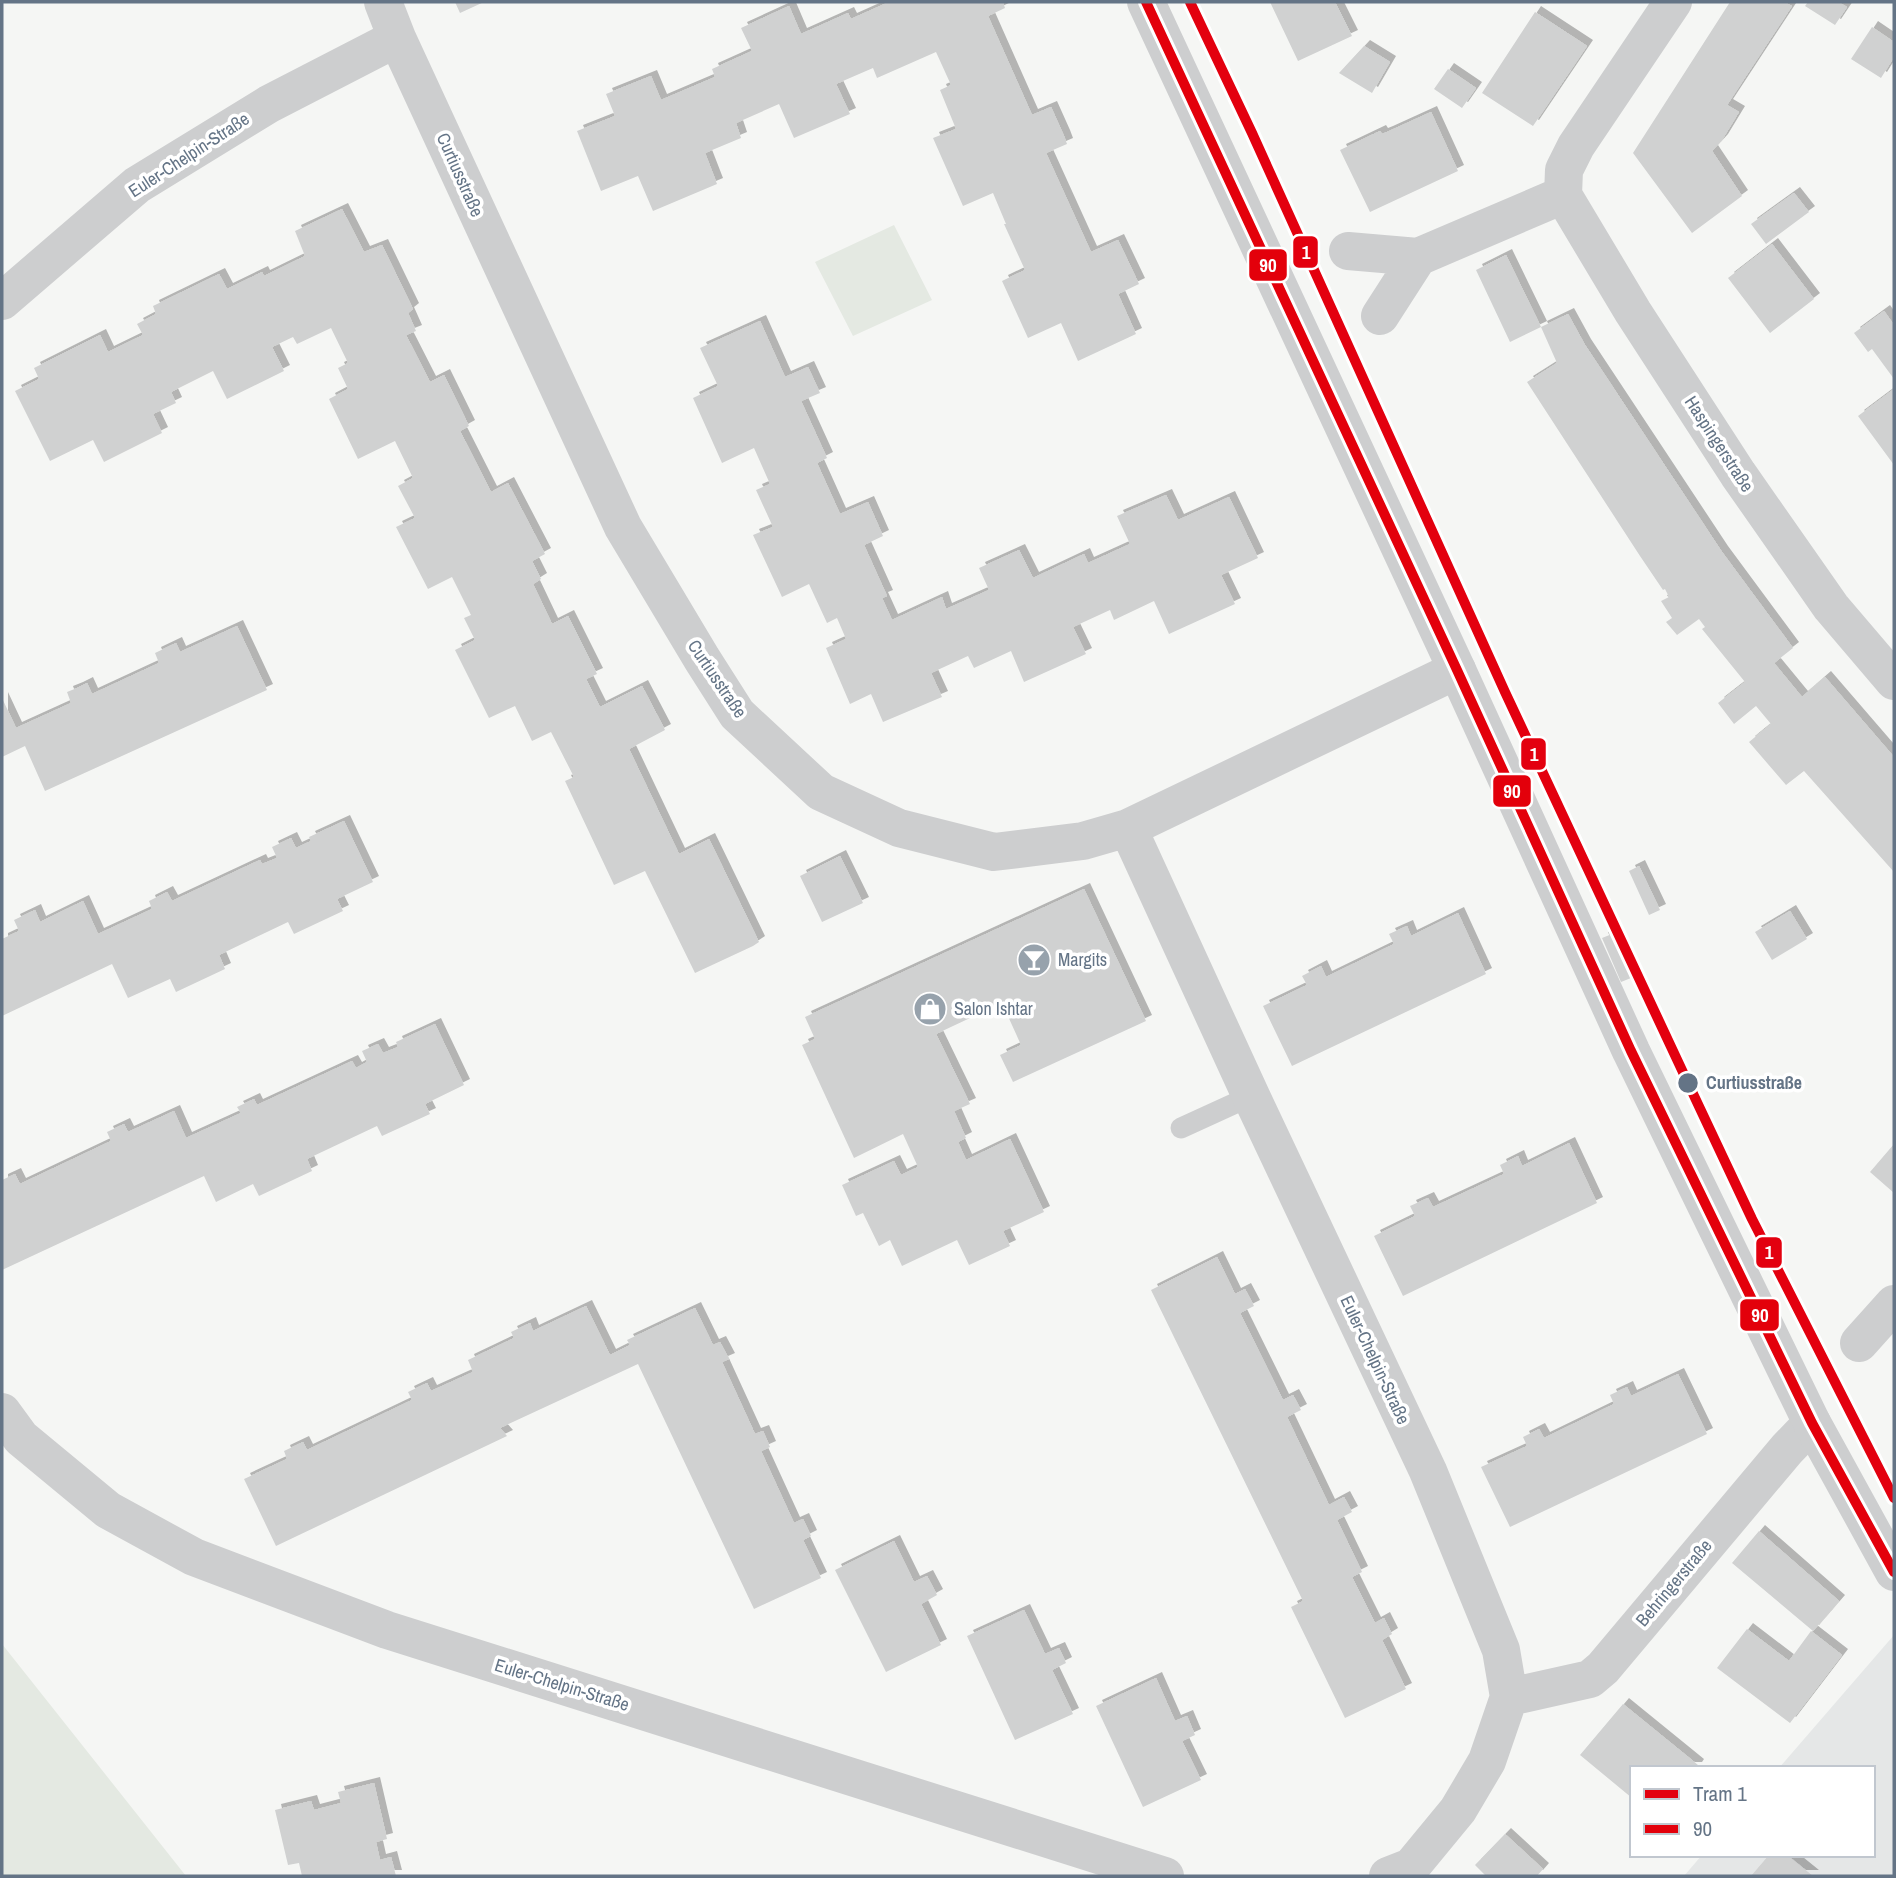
<svg xmlns="http://www.w3.org/2000/svg" width="1896" height="1878" viewBox="0 0 1896 1878" font-family="'Archivo Narrow',sans-serif">
  <style>
    .built { fill: #e5e7e7 }
    .green { fill: #e4e9e2 }
    .building { fill: #d0d1d1; filter: url(#shadow) }
    .lines { fill: none; stroke-linecap: round; stroke-linejoin: round }
    .service { stroke: #cdcecf; stroke-width: 21 }
    .minor { stroke: #cdcecf; stroke-width: 38 }
    .tertiary { stroke: #cdcecf; stroke-width: 38 }
    .bus-1-casing { stroke: #fff; stroke-width: 16 }
    .bus-1 { stroke: #e3000b; stroke-width: 10 }
    .tram-1-casing { stroke: #fff; stroke-width: 16 }
    .tram-1 { stroke: #e3000f; stroke-width: 10 }
    .stop-dot { fill: #647486; stroke: #fff; stroke-width: 2.5 }
    .labels { text-anchor: middle; stroke-width: 7; stroke-linejoin: round; paint-order: stroke }
    .street-label { font-size: 18px; fill: #647486; stroke: #fff }
    .poi-label { font-size: 18px; fill: #647486; stroke: #fff; text-anchor: start }
    .stop-label { font-size: 18px; font-weight: bold; fill: #647486; stroke: #fff; text-anchor: start }
    .line-badge { stroke: #fff; stroke-width: 2.5 }
    .badge-label { font-size: 19px; text-anchor: middle; font-weight: bold; fill: #fff }
  </style>
  <defs>
    <filter id="shadow"><feDropShadow dx="6" dy="-6" stdDeviation="0" flood-color="#0004"/></filter>
  </defs>
  <rect width="100%" height="100%" fill="#f5f6f4"/>
  <path class="built" d="M 1894,1635 L 1894,1876 L 1684,1876 L 1702,1855 L 1873,1855 L 1873,1768 L 1779,1768 Z"/>
  <path class="green" d="M 894,225 L 932,300 L 853,336 L 815,262 Z
    M 2,1644 L 186,1876 L 2,1876 Z"/>
  <path class="building" d="M 455,2 L 484,2 L 460,13 Z
    M 889,2 L 1003,2 L 1005,8 L 988,16 L 1032,115 L 1051,107 L 1064,136 L 1067,144 L 1046,153 L 1091,252 L 1118,240 L 1139,284 L 1118,294 L 1136,334 L 1078,361 L 1061,323 L 1028,338 L 1002,281 L 1025,270 L 1004,224 L 1006,224 L 993,193 L 963,206 L 933,138 L 956,129 L 940,90 L 951,85 L 936,52 L 877,78 L 873,68 L 836,84 L 850,114 L 794,138 L 779,104 L 736,123 L 741,138 L 705,153 L 717,184 L 653,211 L 638,176 L 601,191 L 577,131 L 615,116 L 606,94 L 651,76 L 661,100 L 715,77 L 712,69 L 752,51 L 741,28 L 789,6 L 801,34 L 848,13 L 851,19 Z
    M 1270,2 L 1335,2 L 1352,36 L 1298,61 Z
    M 1730,2 L 1784,2 L 1792,6 L 1727,105 L 1739,112 L 1722,140 L 1712,151 L 1742,196 L 1692,233 L 1633,153 Z
    M 1808,2 L 1838,2 L 1847,7 L 1835,25 L 1805,6 Z
    M 1535,12 L 1587,46 L 1533,126 L 1482,93 Z
    M 1872,27 L 1894,42 L 1894,57 L 1881,78 L 1851,59 Z
    M 1364,46 L 1390,62 L 1372,93 L 1339,73 Z
    M 1448,69 L 1476,88 L 1462,108 L 1434,89 Z
    M 1431,112 L 1458,171 L 1370,212 L 1340,150 L 1380,131 L 1382,134 L 1387,132 Z
    M 1794,193 L 1809,212 L 1766,244 L 1751,224 Z
    M 342,209 L 364,252 L 382,245 L 413,309 L 408,313 L 416,331 L 406,335 L 430,382 L 444,375 L 469,426 L 460,431 L 491,492 L 508,483 L 545,554 L 532,561 L 541,579 L 533,584 L 552,624 L 568,616 L 597,674 L 586,679 L 600,707 L 642,686 L 665,730 L 629,749 L 679,854 L 709,839 L 759,942 L 753,946 L 695,973 L 645,871 L 614,885 L 565,781 L 574,777 L 551,732 L 532,741 L 515,706 L 489,718 L 455,650 L 475,640 L 464,618 L 471,615 L 452,577 L 428,589 L 396,527 L 415,518 L 398,486 L 413,478 L 395,441 L 358,459 L 329,399 L 348,389 L 338,368 L 348,363 L 331,328 L 297,344 L 293,337 L 272,347 L 284,371 L 227,399 L 213,371 L 171,392 L 176,403 L 153,414 L 162,433 L 104,462 L 93,440 L 50,461 L 15,391 L 39,379 L 34,368 L 100,335 L 108,352 L 143,335 L 137,324 L 156,314 L 153,306 L 219,274 L 227,289 L 262,272 L 264,276 L 305,256 L 295,231 Z
    M 1772,244 L 1814,299 L 1770,333 L 1728,278 Z
    M 1506,255 L 1541,327 L 1510,342 L 1476,270 Z
    M 1884,311 L 1894,325 L 1894,379 L 1872,349 L 1868,352 L 1854,333 Z
    M 1568,314 L 1585,345 L 1722,552 L 1793,648 L 1774,663 L 1802,697 L 1825,677 L 1894,757 L 1894,872 L 1804,771 L 1786,785 L 1749,742 L 1771,724 L 1756,706 L 1734,724 L 1718,703 L 1745,682 L 1702,629 L 1705,627 L 1699,619 L 1677,635 L 1666,622 L 1672,618 L 1661,601 L 1669,597 L 1665,589 L 1663,590 L 1640,556 L 1527,382 L 1557,363 L 1541,327 Z
    M 760,321 L 785,377 L 808,367 L 820,393 L 801,401 L 827,458 L 817,463 L 840,514 L 868,502 L 883,536 L 864,545 L 887,596 L 882,598 L 892,620 L 942,597 L 946,609 L 989,590 L 979,568 L 1019,550 L 1033,578 L 1084,554 L 1088,563 L 1130,544 L 1117,516 L 1166,495 L 1178,520 L 1229,497 L 1258,558 L 1221,575 L 1235,604 L 1169,634 L 1154,601 L 1114,620 L 1110,610 L 1073,627 L 1086,654 L 1024,682 L 1011,651 L 974,668 L 968,656 L 931,673 L 942,697 L 883,722 L 871,694 L 850,704 L 826,648 L 846,639 L 837,618 L 827,623 L 809,584 L 782,597 L 753,535 L 773,527 L 756,490 L 770,484 L 754,448 L 722,463 L 693,398 L 718,386 L 700,348 Z
    M 1894,389 L 1894,465 L 1858,416 Z
    M 237,626 L 267,690 L 45,791 L 25,746 L 2,757 L 2,698 L 16,728 L 71,703 L 67,692 L 77,688 L 87,683 L 92,694 L 159,663 L 155,653 L 176,643 L 180,652 Z
    M 344,821 L 373,882 L 337,899 L 343,911 L 294,934 L 288,922 L 219,955 L 225,969 L 176,992 L 170,979 L 128,998 L 112,964 L 2,1016 L 2,939 L 19,931 L 14,920 L 35,910 L 40,922 L 83,901 L 98,934 L 152,909 L 149,901 L 167,892 L 172,901 L 260,860 L 262,864 L 277,858 L 272,847 L 291,838 L 296,848 L 311,841 L 309,837 Z
    M 840,856 L 863,903 L 822,922 L 800,876 Z
    M 1639,866 L 1660,910 L 1649,915 L 1629,871 Z
    M 1084,889 L 1146,1021 L 1013,1082 L 1000,1055 L 1021,1045 L 1002,1003 L 936,1034 L 970,1104 L 954,1111 L 966,1138 L 958,1142 L 966,1160 L 1010,1139 L 1044,1212 L 1003,1231 L 1010,1246 L 969,1265 L 957,1240 L 902,1266 L 890,1240 L 879,1246 L 863,1213 L 856,1216 L 842,1185 L 894,1161 L 901,1175 L 918,1167 L 903,1134 L 854,1158 L 802,1045 L 815,1039 L 805,1017 Z
    M 1790,911 L 1807,939 L 1772,960 L 1755,932 Z
    M 1458,913 L 1486,974 L 1292,1066 L 1263,1006 L 1307,985 L 1302,976 L 1321,966 L 1326,977 L 1394,944 L 1389,934 L 1407,926 L 1411,936 Z
    M 1612,934 L 1631,978 L 1621,982 L 1602,938 Z
    M 435,1024 L 464,1085 L 425,1104 L 430,1114 L 382,1136 L 377,1126 L 307,1159 L 312,1171 L 259,1196 L 253,1184 L 216,1202 L 204,1176 L 2,1270 L 2,1180 L 15,1174 L 20,1184 L 111,1141 L 107,1132 L 124,1124 L 128,1132 L 174,1111 L 186,1138 L 241,1113 L 237,1107 L 254,1099 L 257,1105 L 352,1061 L 356,1068 L 367,1062 L 362,1051 L 378,1044 L 383,1053 L 398,1047 L 396,1042 Z
    M 1569,1143 L 1597,1203 L 1403,1296 L 1374,1236 L 1415,1216 L 1410,1206 L 1428,1198 L 1433,1207 L 1504,1174 L 1500,1165 L 1518,1156 L 1522,1166 Z
    M 1894,1144 L 1894,1193 L 1870,1172 Z
    M 1217,1257 L 1235,1294 L 1245,1289 L 1254,1306 L 1240,1313 L 1283,1400 L 1293,1395 L 1301,1410 L 1287,1417 L 1329,1505 L 1344,1497 L 1352,1512 L 1337,1520 L 1362,1572 L 1352,1577 L 1375,1623 L 1384,1618 L 1392,1634 L 1382,1640 L 1406,1689 L 1345,1718 L 1291,1607 L 1303,1601 L 1151,1290 Z
    M 586,1306 L 610,1355 L 630,1345 L 627,1340 L 695,1308 L 713,1345 L 720,1342 L 729,1359 L 722,1362 L 755,1434 L 763,1431 L 770,1447 L 761,1451 L 794,1523 L 803,1519 L 811,1536 L 803,1540 L 821,1578 L 754,1609 L 638,1364 L 500,1428 L 507,1436 L 276,1546 L 244,1479 L 287,1459 L 284,1451 L 303,1442 L 307,1450 L 412,1400 L 408,1392 L 427,1383 L 431,1391 L 473,1372 L 468,1360 L 514,1338 L 511,1332 L 530,1323 L 533,1331 Z
    M 1678,1374 L 1707,1434 L 1510,1527 L 1481,1467 L 1527,1446 L 1523,1437 L 1539,1429 L 1544,1438 L 1614,1404 L 1610,1395 L 1627,1387 L 1631,1396 Z
    M 1759,1531 L 1839,1601 L 1813,1631 L 1732,1563 Z
    M 894,1541 L 914,1582 L 927,1576 L 937,1595 L 921,1604 L 941,1645 L 886,1672 L 835,1570 Z
    M 1024,1610 L 1045,1654 L 1059,1648 L 1066,1663 L 1052,1670 L 1073,1714 L 1015,1740 L 967,1636 Z
    M 1747,1629 L 1789,1661 L 1811,1631 L 1842,1655 L 1790,1723 L 1717,1668 Z
    M 1156,1678 L 1175,1721 L 1187,1716 L 1195,1735 L 1182,1741 L 1201,1780 L 1143,1807 L 1096,1706 Z
    M 1623,1704 L 1698,1765 L 1696,1768 L 1632,1768 L 1632,1798 L 1580,1755 Z
    M 374,1783 L 387,1839 L 376,1842 L 380,1860 L 391,1857 L 396,1876 L 302,1876 L 299,1863 L 288,1865 L 275,1810 L 311,1801 L 314,1810 L 341,1803 L 338,1792 Z
    M 1505,1834 L 1543,1869 L 1537,1876 L 1486,1876 L 1475,1865 Z
    M 1769,1855 L 1787,1855 L 1813,1876 L 1751,1876 Z"/>
  <g class="lines">
    <path class="service" d="M 1181,1128 L 1251,1096"/>
    <path class="minor" d="M 383,2 L 397,38 L 623,527 L 702,659 L 737,714 L 821,792 L 899,828 L 994,852 L 1083,841 L 1128,828 L 1457,670
      M 1673,2 L 1576,146 L 1564,170 L 1563,195 L 1633,312 L 1738,474 L 1831,607 L 1894,681
      M 1348,251 L 1418,257 L 1563,195
      M 2,301 L 137,185 L 269,104 L 397,38
      M 1380,316 L 1418,257
      M 1128,828 L 1251,1096 L 1428,1471 L 1501,1650 L 1509,1697 L 1487,1761 L 1458,1810 L 1411,1867 L 1388,1876
      M 1859,1343 L 1894,1304
      M 2,1412 L 21,1438 L 108,1510 L 194,1557 L 387,1630 L 1165,1876
      M 1509,1697 L 1590,1679 L 1603,1668 L 1787,1449 L 1812,1423"/>
    <path class="tertiary" d="M 1146,2 L 1457,670 L 1631,1051 L 1812,1423 L 1894,1572"/>
    <defs>
      <path id="bus-1" d="M 1146,2 L 1457,670 L 1631,1051 L 1812,1423 L 1894,1572"/>
    </defs>
    <use href="#bus-1" class="bus-1-casing"/>
    <use href="#bus-1" class="bus-1"/>
    <defs>
      <path id="tram-1" d="M 1190,2 L 1252,133 L 1505,692 L 1688,1083 L 1752,1219 L 1894,1498"/>
    </defs>
    <use href="#tram-1" class="tram-1-casing"/>
    <use href="#tram-1" class="tram-1"/>
  </g>
  <defs>
    <symbol id="bar-disc" viewBox="-11 -11 22 22"><circle r="9.5" fill="#97a2ac" stroke="#fff"/><path d="M-6-5H6L.8 .8V4.5H3.5V6h-7V4.5H-.8V.8Z" fill="#fff"/></symbol>
    <symbol id="shop-disc" viewBox="-11 -11 22 22"><circle r="9.5" fill="#97a2ac" stroke="#fff"/><path d="M-5-2.5h2.3a2.7 3.5 0 0 1 5.4 0H5L5.5 6h-11ZM-1.5-2.5h3a1.5 2.3 0 0 0-3 0Z" fill="#fff"/></symbol>
  </defs>
  <g fill-rule="evenodd">
    <use href="#bar-disc" x="1015" y="941" width="38" height="38"/>
    <use href="#shop-disc" x="911" y="990" width="38" height="38"/>
  </g>
  <circle class="stop-dot" cx="1688" cy="1083" r="11"/>
  <g class="labels">
    <g class="street-label">
      <text transform="translate(189 155) rotate(-33)" y="6">Euler-Chelpin-Straße</text>
      <text transform="translate(460 175) rotate(66)" y="6">Curtiusstraße</text>
      <text transform="translate(1719 444) rotate(57)" y="6">Haspingerstraße</text>
      <text transform="translate(717 679) rotate(56)" y="6">Curtiusstraße</text>
      <text transform="translate(1375 1360) rotate(65)" y="6">Euler-Chelpin-Straße</text>
      <text transform="translate(1674 1583) rotate(-50)" y="6">Behringerstraße</text>
      <text transform="translate(562 1685) rotate(17)" y="6">Euler-Chelpin-Straße</text>
    </g>
    <g class="poi-label">
      <text x="1058" y="966">Margits</text>
      <text x="954" y="1015">Salon Ishtar</text>
    </g>
    <g class="stop-label">
      <text x="1706" y="1089">Curtiusstraße</text>
    </g>
  </g>
  <g class="line-badge">
    <rect x="1292" y="235" width="27" height="34" rx="7" fill="#e3000f"/>
    <rect x="1248" y="248" width="40" height="34" rx="7" fill="#e3000b"/>
    <rect x="1520" y="737" width="27" height="34" rx="7" fill="#e3000f"/>
    <rect x="1492" y="774" width="40" height="34" rx="7" fill="#e3000b"/>
    <rect x="1755" y="1236" width="28" height="33" rx="7" fill="#e3000f"/>
    <rect x="1739" y="1298" width="41" height="34" rx="7" fill="#e3000b"/>
  </g>
  <g class="badge-label">
    <text x="1306" y="259">1</text>
    <text x="1268" y="272">90</text>
    <text x="1534" y="761">1</text>
    <text x="1512" y="798">90</text>
    <text x="1769" y="1259">1</text>
    <text x="1760" y="1322">90</text>
  </g>
  <rect width="1896" height="1878" fill="none" stroke="#647486" stroke-width="7"/>
  <rect x="1630" y="1766" width="245" height="91" fill="#ffffff" stroke="#c1c7cf" stroke-width="2"/>
  <rect x="1644" y="1789" width="35" height="10" fill="#e3000f" stroke="#c1c7cf" stroke-width="2"/>
  <text x="1693" y="1801" font-size="21" fill="#647486">Tram 1</text>
  <rect x="1644" y="1824" width="35" height="10" fill="#e3000b" stroke="#c1c7cf" stroke-width="2"/>
  <text x="1693" y="1836" font-size="21" fill="#647486">90</text>
</svg>
